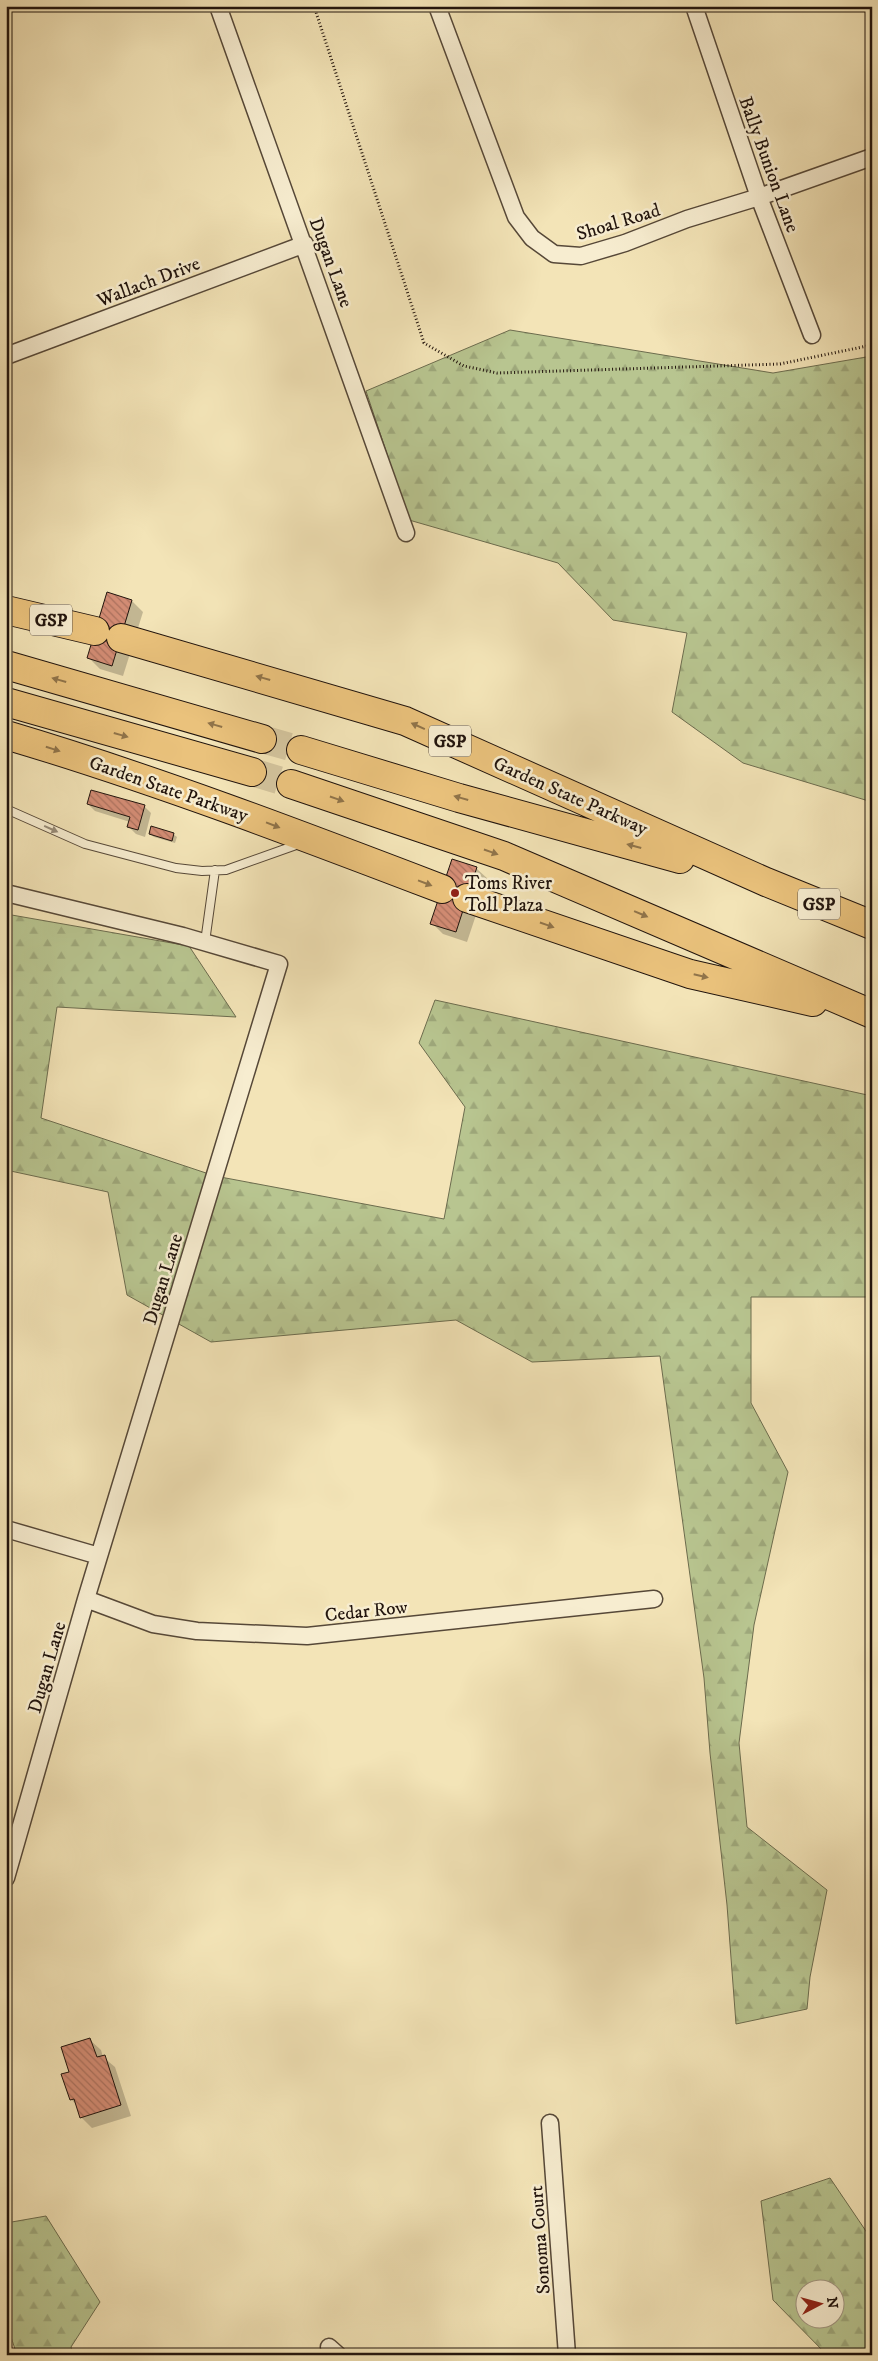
<svg xmlns="http://www.w3.org/2000/svg" width="878" height="2361" viewBox="0 0 878 2361" font-family="'IM FELL DW Pica',serif">
  <style>
    .forest { fill: url(#forest-firs); stroke: #6c6c4e; fill-rule: evenodd }
    .shadow { fill: #0003 }
    .building { fill: url(#building-back-hatch); stroke: #21140d }
    .lines { fill: none; stroke-linecap: round; stroke-linejoin: round }
    .highway-tunnel { stroke: #d4c59e; stroke-width: 28; stroke-dasharray: 28 14; stroke-linecap: butt }
    .lane-casing { stroke: #564838; stroke-width: 10 }
    .street-casing { stroke: #564838; stroke-width: 19 }
    .highway-casing { stroke: #21140d; stroke-width: 30 }
    .path { stroke: #21140d; stroke-width: 3; stroke-dasharray: 1 2.5; stroke-linecap: butt }
    .lane { stroke: #f7edd0; stroke-width: 8 }
    .street { stroke: #f7edd0; stroke-width: 16 }
    .highway { stroke: #eac27c; stroke-width: 28 }
    .oneway { fill: #90744a }
    .oneway2 { fill: #978b78 }
    .poi-dot { fill: #8f2418; stroke: #f7edd0; stroke-width: 2 }
    .labels { text-anchor: middle; stroke-width: 5; stroke-linejoin: round; paint-order: stroke }
    .shield { fill: #f7edd0; stroke: #615548; stroke-width: 1 }
    .shield-label { font-size: 18px; font-weight: bold; fill: #21140d }
    .street-label { font-size: 19px; fill: #21140d; stroke: #f7edd0 }
    .poi-label { font-size: 19px; fill: #21140d; stroke: #f7edd0; text-anchor: start }
  </style>
  <defs>
    <pattern id="forest-firs" width="22" height="20" patternUnits="userSpaceOnUse" patternTransform="scale(1.25)"><rect width="22" height="20" fill="#b8c590"/><path d="M5 1l3.5 6h-7zM16 11l3.5 6h-7z" fill="#9ea87b"/></pattern>
    <pattern id="building-back-hatch" width="6" height="6" patternUnits="userSpaceOnUse" patternTransform="scale(1.25)"><rect width="6" height="6" fill="#d38c74"/><path d="M-1 5l2 2M0 0l6 6M5-1l2 2" fill="none" stroke="#ab715e"/></pattern>
  </defs>
  <rect width="100%" height="100%" fill="#f3e4b7"/>
  <filter id="stains"><feTurbulence type="fractalNoise" baseFrequency=".004" numOctaves="4"/><feColorMatrix values="0 0 0 0 .2 0 0 0 0 .09 0 0 0 0 .02 0 0 0 .5 -.17"/></filter>
  <radialGradient id="worn" r=".72"><stop offset=".6" stop-color="#630" stop-opacity="0"/><stop offset="1" stop-color="#630" stop-opacity=".3"/></radialGradient>
  <path class="forest" d="M 510,330 L 773,373 L 872,356 L 872,802 L 743,763 L 672,712 L 687,633 L 613,620 L 558,563 L 409,520 L 366,391 Z
    M 6,914 L 189,946 L 236,1017 L 57,1007 L 41,1118 L 215,1176 L 444,1219 L 465,1107 L 419,1043 L 435,1000 L 872,1096 L 872,1297 L 751,1297 L 751,1403 L 788,1472 L 754,1625 L 739,1743 L 747,1827 L 827,1890 L 810,1977 L 807,2009 L 736,2024 L 727,1905 L 710,1753 L 704,1678 L 660,1356 L 532,1362 L 456,1320 L 211,1342 L 127,1295 L 108,1192 L 6,1170 Z
    M 830,2178 L 872,2240 L 872,2355 L 827,2355 L 773,2300 L 761,2201 ZM 806,2288 L 836,2288 L 836,2318 L 806,2318 Z
    M 46,2216 L 100,2302 L 71,2347 L 73,2355 L 17,2355 L 6,2322 L 6,2223 Z"/>
  <path class="shadow" d="M 132,601 L 143,612 L 123,676 L 100,669 L 89,658 Z
    M 88,804 L 144,806 L 151,813 L 145,837 L 136,834 L 129,827 L 130,822 L 95,811 Z
    M 150,834 L 173,834 L 177,837 L 175,843 L 154,837 Z
    M 453,861 L 477,869 L 488,879 L 467,942 L 443,934 L 432,923 Z
    M 90,2040 L 101,2050 L 103,2057 L 115,2067 L 131,2116 L 92,2128 L 81,2117 L 78,2107 L 71,2099 L 71,2073 Z"/>
  <path class="building" d="M 107,592 L 132,600 L 112,666 L 87,658 Z
    M 91,790 L 145,805 L 138,830 L 127,827 L 130,817 L 87,804 Z
    M 151,826 L 174,833 L 172,841 L 149,834 Z
    M 452,859 L 477,867 L 456,932 L 430,924 Z
    M 90,2038 L 97,2057 L 105,2055 L 121,2105 L 80,2118 L 74,2099 L 70,2100 L 61,2074 L 69,2072 L 61,2047 Z"/>
  <g class="lines">
    <path class="highway-tunnel" d="M 262,739 L 301,750
      M 252,772 L 291,784"/>
    <defs>
      <path id="lane" d="M 6,809 L 85,844 L 176,868 L 202,871 L 226,870 L 299,844
        M 205,942 L 215,870"/>
      <path id="street" d="M 218,6 L 406,533
        M 437,6 L 516,217 L 532,238 L 554,254 L 581,256 L 625,243 L 687,219 L 759,197 L 872,157
        M 694,6 L 759,197 L 812,335
        M 6,356 L 305,244
        M 6,893 L 183,936 L 279,964 L 86,1599 L 6,1878
        M 6,1529 L 99,1556
        M 86,1599 L 153,1624 L 197,1631 L 307,1636 L 654,1599
        M 550,2123 L 567,2355
        M 329,2347 L 338,2355"/>
      <path id="highway" d="M 6,610 L 95,631
        M 121,638 L 405,721 L 766,882 L 872,925
        M 6,665 L 262,739
        M 6,702 L 252,772
        M 6,735 C 154,779 298,834 442,889
        M 301,750 L 459,798 L 680,859
        M 291,784 L 504,856 L 872,1014
        M 467,898 L 690,974 L 813,1002"/>
    </defs>
    <use href="#lane" class="lane-casing"/>
    <use href="#street" class="street-casing"/>
    <use href="#highway" class="highway-casing"/>
    <path class="path" d="M 314,6 L 424,343 L 464,366 L 497,373 L 780,364 L 872,345"/>
    <use href="#lane" class="lane"/>
    <use href="#street" class="street"/>
    <use href="#highway" class="highway"/>
  </g>
  <defs><path id="oneway-solid" d="M-6-.8H1V-3.2L6.5 0L1 3.2V.8H-6Z" transform="scale(1.25)"/></defs>
  <g class="oneway">
    <use href="#oneway-solid" transform="translate(263 678) rotate(-164)"/>
    <use href="#oneway-solid" transform="translate(59 680) rotate(-164)"/>
    <use href="#oneway-solid" transform="translate(215 725) rotate(-164)"/>
    <use href="#oneway-solid" transform="translate(418 726) rotate(-156)"/>
    <use href="#oneway-solid" transform="translate(121 735) rotate(16)"/>
    <use href="#oneway-solid" transform="translate(53 749) rotate(17)"/>
    <use href="#oneway-solid" transform="translate(461 798) rotate(-164)"/>
    <use href="#oneway-solid" transform="translate(337 799) rotate(19)"/>
    <use href="#oneway-solid" transform="translate(273 825) rotate(21)"/>
    <use href="#oneway-solid" transform="translate(634 846) rotate(-165)"/>
    <use href="#oneway-solid" transform="translate(491 852) rotate(19)"/>
    <use href="#oneway-solid" transform="translate(425 883) rotate(21)"/>
    <use href="#oneway-solid" transform="translate(641 914) rotate(23)"/>
    <use href="#oneway-solid" transform="translate(547 925) rotate(19)"/>
    <use href="#oneway-solid" transform="translate(701 976) rotate(13)"/>
  </g>
  <use class="oneway2" href="#oneway-solid" transform="translate(51 829) rotate(24)"/>
  <circle class="poi-dot" cx="455" cy="893" r="5"/>
  <g class="labels">
    <g class="shield">
      <rect x="30" y="604.5" width="42" height="31" rx="4"/>
      <rect x="429" y="725.5" width="42" height="31" rx="4"/>
      <rect x="798" y="888.5" width="42" height="31" rx="4"/>
    </g>
    <g class="shield-label">
      <text x="51" y="626">GSP</text>
      <text x="450" y="747">GSP</text>
      <text x="819" y="910">GSP</text>
    </g>
    <g class="street-label">
      <text transform="translate(770 164) rotate(70)" y="7">Bally Bunion Lane</text>
      <text transform="translate(618 221) rotate(-17)" y="7">Shoal Road</text>
      <text transform="translate(332 262) rotate(70)" y="7">Dugan Lane</text>
      <text transform="translate(148 281) rotate(-21)" y="7">Wallach Drive</text>
      <text transform="translate(169 788) rotate(19)" y="7">Garden State Parkway</text>
      <text transform="translate(571 795) rotate(24)" y="7">Garden State Parkway</text>
      <text transform="translate(162 1279) rotate(-73)" y="7">Dugan Lane</text>
      <text transform="translate(366 1610) rotate(-6)" y="7">Cedar Row</text>
      <text transform="translate(46 1667) rotate(-74)" y="7">Dugan Lane</text>
      <text transform="translate(539 2240) rotate(-94)" y="7">Sonoma Court</text>
    </g>
    <g class="poi-label">
      <text x="465" y="889">Toms River<tspan x="465" dy="22">Toll Plaza</tspan></text>
    </g>
  </g>
  <rect width="878" height="2361" fill="none" stroke="#f3e4b7" stroke-width="25"/>
  <rect x="8" y="8" width="863" height="2346" fill="none" stroke="#21140d" stroke-width="2.5"/>
  <rect x="12" y="12" width="853" height="2336" fill="none" stroke="#21140d"/>
  <g transform="translate(820 2304) rotate(84)"><circle r="24" fill="#f7edd0" stroke="#a19682"/>
  <path d="M0-4L9 19L0 12L-9 19Z" fill="#8f2418"/>
  <text y="-8" font-size="14" font-weight="bold" text-anchor="middle" fill="#21140d">N</text>
  </g>
  <rect width="100%" height="100%" filter="url(#stains)"/>
  <rect width="100%" height="100%" fill="url(#worn)"/>
</svg>
